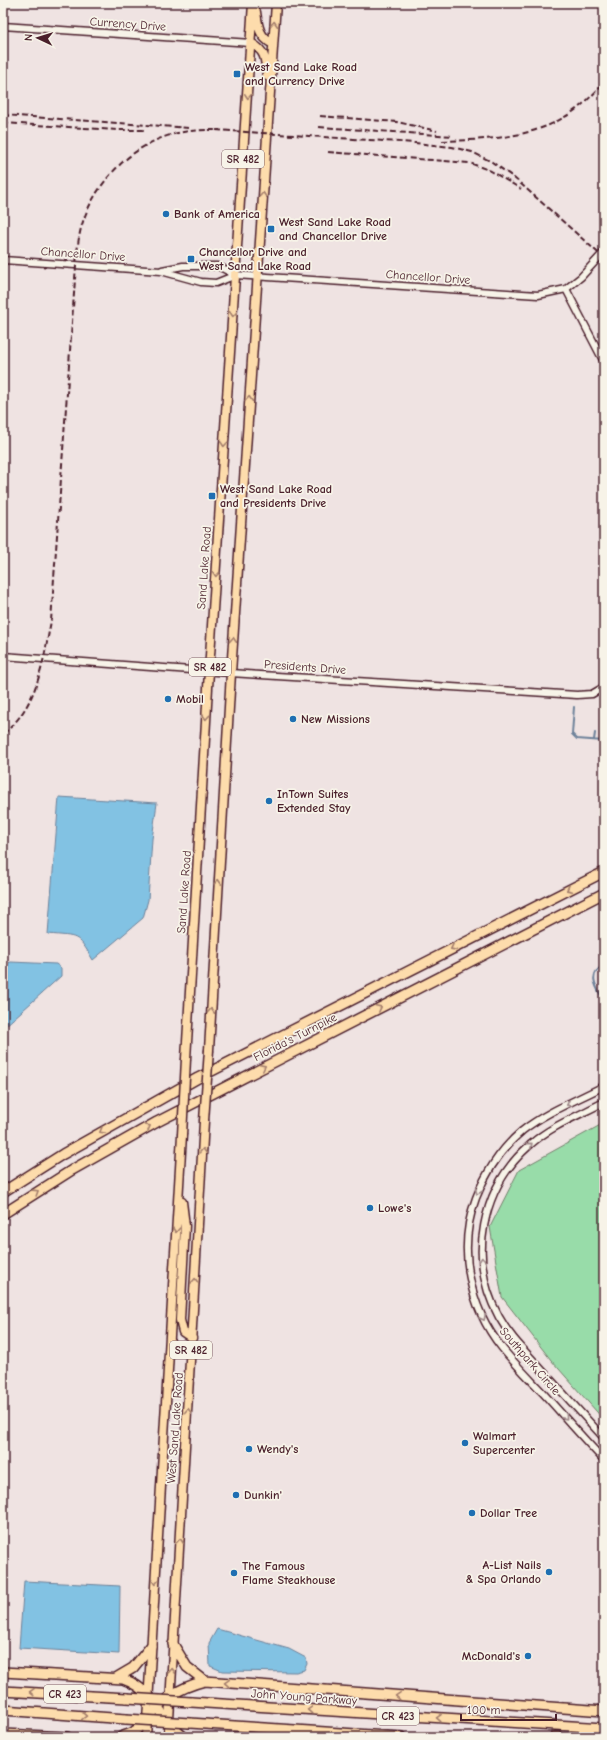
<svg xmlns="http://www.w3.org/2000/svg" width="607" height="1740" viewBox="0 0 607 1740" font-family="'Comic Neue',sans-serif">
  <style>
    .green { fill: #98dca9; stroke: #717e6a }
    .water { fill: #82c2e3; stroke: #6c8199 }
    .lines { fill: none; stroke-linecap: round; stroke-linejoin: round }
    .stream { stroke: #6c8199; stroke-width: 2 }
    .minor-casing { stroke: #4a1f2b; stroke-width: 9 }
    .major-casing { stroke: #4a1f2b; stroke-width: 11 }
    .highway-casing { stroke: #4a1f2b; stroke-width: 12 }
    .minor { stroke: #f7f3e8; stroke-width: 6 }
    .major { stroke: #fddcac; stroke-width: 8 }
    .highway { stroke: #fddcac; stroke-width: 9 }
    .rail { stroke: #4a1f2b; stroke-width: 2; stroke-dasharray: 6 3; stroke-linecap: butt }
    .major-bridge-casing { stroke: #4a1f2b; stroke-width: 11; stroke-linecap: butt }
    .highway-bridge-casing { stroke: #4a1f2b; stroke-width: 12; stroke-linecap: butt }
    .major-bridge { stroke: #fddcac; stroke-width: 8 }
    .highway-bridge { stroke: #fddcac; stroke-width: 9 }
    .oneway { stroke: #a47e6c }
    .oneway2 { stroke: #a0898a }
    .poi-dot { fill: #1f6fb2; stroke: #f7f3e8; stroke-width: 1.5 }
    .labels { text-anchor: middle; stroke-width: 3.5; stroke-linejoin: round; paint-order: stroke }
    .shield { fill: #f7f3e8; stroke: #7e5f64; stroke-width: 1 }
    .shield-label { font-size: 11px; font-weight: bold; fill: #4a1f2b }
    .street-label { font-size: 12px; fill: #4a1f2b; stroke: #f7f3e8 }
    .poi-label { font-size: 12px; font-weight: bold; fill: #4a1f2b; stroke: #f7f3e8; text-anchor: start }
  </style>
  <rect width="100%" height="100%" fill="#efe3e2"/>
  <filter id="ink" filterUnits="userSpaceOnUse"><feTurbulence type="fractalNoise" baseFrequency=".025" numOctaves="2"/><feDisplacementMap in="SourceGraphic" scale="8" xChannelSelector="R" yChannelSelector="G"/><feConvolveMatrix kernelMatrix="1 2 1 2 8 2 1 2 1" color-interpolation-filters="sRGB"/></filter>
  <g filter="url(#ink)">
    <path class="green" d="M 604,1123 L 604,1420 L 551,1360 L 502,1297 L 490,1227 L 519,1170 Z"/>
    <path class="water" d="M 59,797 L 157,803 L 152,839 L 148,900 L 143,918 L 93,960 C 77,933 78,937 48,934 Z
      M 11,962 L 56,964 L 61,968 L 61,976 L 3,1028 L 3,965 Z
      M 24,1581 L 120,1586 L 119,1654 L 19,1648 Z
      M 217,1629 L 289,1649 L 306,1658 L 307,1664 L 304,1670 L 296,1672 L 222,1671 L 210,1666 L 209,1643 Z"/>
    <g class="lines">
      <path class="stream" d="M 574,707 L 572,734 L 577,739 L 604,741
        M 594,740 L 595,733
        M 604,965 C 586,975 597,988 604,1001"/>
      <defs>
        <path id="minor" d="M 3,26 L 251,43
          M 3,260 L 161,271 L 201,282 L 216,283 L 236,275 L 538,295 L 566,289 L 581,277 L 604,252
          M 162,270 L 183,266 L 218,266 L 236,275
          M 566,289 L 604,362
          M 3,656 L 231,673 L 577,695 L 592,694 L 604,687
          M 604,1086 C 577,1100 546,1112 522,1131 C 501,1149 486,1172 476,1198 C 457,1248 469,1307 502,1348 C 515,1364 529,1378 543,1393 C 563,1415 583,1438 604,1460
          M 604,1102 C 580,1115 551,1126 531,1144 C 481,1187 467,1259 499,1317 C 510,1337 526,1352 541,1369 C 562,1392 583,1415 604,1438"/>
        <path id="major" d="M 256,12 C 258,26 259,37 273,44
          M 251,43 C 267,52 265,60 267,76
          M 209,1050 L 231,673 L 276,3
          M 186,1059 L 209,671 L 253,3
          M 182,1202 L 185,1226 L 180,1320 L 183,1332 L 192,1338
          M 146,1737 L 182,1135
          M 168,1737 L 204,1121"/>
        <path id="highway" d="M 3,1192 L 63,1154 L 198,1078 L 604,872
          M 3,1214 L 72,1170 L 157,1122 L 604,893
          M 173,1644 L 187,1667 L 205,1681
          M 3,1672 L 123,1679 C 144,1686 160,1706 168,1725
          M 116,1678 L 133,1668 L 151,1646
          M 3,1691 L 127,1698
          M 191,1702 L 604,1728
          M 3,1710 L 126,1719
          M 147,1721 C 159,1700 181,1687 205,1681 L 604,1711
          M 164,1721 L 184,1737
          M 190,1723 L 402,1737
          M 3,1734 L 67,1737
          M 121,1737 L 132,1733 L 152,1718
          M 554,1737 L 559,1737"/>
      </defs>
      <use href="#minor" class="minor-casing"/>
      <use href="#major" class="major-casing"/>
      <use href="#highway" class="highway-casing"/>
      <use href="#minor" class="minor"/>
      <use href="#major" class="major"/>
      <use href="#highway" class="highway"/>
      <path class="rail" d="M 3,115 L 190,128
        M 320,116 L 397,122 L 437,131
        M 3,123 L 117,130 L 145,130
        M 319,127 L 453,136
        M 216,130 L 415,143 L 452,147 L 472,152 L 492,162 L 513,177 L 604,258
        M 442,141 C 507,139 560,137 604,82
        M 328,152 L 470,163 L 491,171 L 521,189
        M 3,734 C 38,706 43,662 51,621 L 76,265 C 77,253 78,240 81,228 C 93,185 130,145 174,134 C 189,130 205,130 220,130"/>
      <defs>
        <path id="major-bridge" d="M 204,1121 L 209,1050
          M 182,1135 L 186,1059"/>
        <path id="highway-bridge" d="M 127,1698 L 191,1702
          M 126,1719 L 190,1723"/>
      </defs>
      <use href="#major-bridge" class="major-bridge-casing"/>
      <use href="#highway-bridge" class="highway-bridge-casing"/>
      <use href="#major-bridge" class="major-bridge"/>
      <use href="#highway-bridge" class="highway-bridge"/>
    </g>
    <defs><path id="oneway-chevron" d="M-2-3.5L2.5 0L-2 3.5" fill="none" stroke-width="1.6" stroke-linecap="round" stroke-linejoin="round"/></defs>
    <g class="oneway">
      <use href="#oneway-chevron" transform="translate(274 24) rotate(-86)"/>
      <use href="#oneway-chevron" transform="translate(248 96) rotate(94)"/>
      <use href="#oneway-chevron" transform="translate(263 195) rotate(-86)"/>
      <use href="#oneway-chevron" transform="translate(233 314) rotate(94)"/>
      <use href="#oneway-chevron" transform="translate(249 399) rotate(-86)"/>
      <use href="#oneway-chevron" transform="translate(224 444) rotate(94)"/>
      <use href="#oneway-chevron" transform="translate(216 574) rotate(94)"/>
      <use href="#oneway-chevron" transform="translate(233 640) rotate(-86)"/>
      <use href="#oneway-chevron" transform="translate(206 717) rotate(94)"/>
      <use href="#oneway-chevron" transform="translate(218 882) rotate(-87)"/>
      <use href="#oneway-chevron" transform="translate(569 889) rotate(153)"/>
      <use href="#oneway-chevron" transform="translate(453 948) rotate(153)"/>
      <use href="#oneway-chevron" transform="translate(379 1008) rotate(-27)"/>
      <use href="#oneway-chevron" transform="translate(211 1011) rotate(-87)"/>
      <use href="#oneway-chevron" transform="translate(263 1067) rotate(-27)"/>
      <use href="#oneway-chevron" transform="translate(148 1127) rotate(-29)"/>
      <use href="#oneway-chevron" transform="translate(102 1131) rotate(150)"/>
      <use href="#oneway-chevron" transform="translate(203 1151) rotate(-87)"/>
      <use href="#oneway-chevron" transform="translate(36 1192) rotate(-32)"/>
      <use href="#oneway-chevron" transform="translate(176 1230) rotate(93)"/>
      <use href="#oneway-chevron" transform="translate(195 1281) rotate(-87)"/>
      <use href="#oneway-chevron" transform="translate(188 1411) rotate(-86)"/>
      <use href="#oneway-chevron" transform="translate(180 1541) rotate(-86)"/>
      <use href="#oneway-chevron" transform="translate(155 1582) rotate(93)"/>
      <use href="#oneway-chevron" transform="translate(172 1671) rotate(-86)"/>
      <use href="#oneway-chevron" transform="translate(227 1683) rotate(-176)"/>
      <use href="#oneway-chevron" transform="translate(32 1692) rotate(-177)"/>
      <use href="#oneway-chevron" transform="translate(398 1696) rotate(-176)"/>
      <use href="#oneway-chevron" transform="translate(310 1710) rotate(-176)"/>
      <use href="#oneway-chevron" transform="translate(84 1716) rotate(4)"/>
      <use href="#oneway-chevron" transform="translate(439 1718) rotate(-177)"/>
    </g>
    <g class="oneway2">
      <use href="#oneway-chevron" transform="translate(569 1104) rotate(153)"/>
      <use href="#oneway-chevron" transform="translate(530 1145) rotate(-40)"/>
      <use href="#oneway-chevron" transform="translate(478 1192) rotate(112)"/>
      <use href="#oneway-chevron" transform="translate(482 1260) rotate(-95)"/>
      <use href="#oneway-chevron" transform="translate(483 1318) rotate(64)"/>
      <use href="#oneway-chevron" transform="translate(565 1417) rotate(48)"/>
    </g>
  </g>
  <g class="poi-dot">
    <rect x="233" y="70" width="8" height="8" rx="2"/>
    <circle cx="166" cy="214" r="4"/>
    <rect x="267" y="225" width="8" height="8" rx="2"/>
    <rect x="187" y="255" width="8" height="8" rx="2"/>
    <rect x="208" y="492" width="8" height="8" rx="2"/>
    <circle cx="168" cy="699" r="4"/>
    <circle cx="293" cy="719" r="4"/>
    <circle cx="269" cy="801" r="4"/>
    <circle cx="370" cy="1208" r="4"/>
    <circle cx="465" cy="1443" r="4"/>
    <circle cx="249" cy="1449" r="4"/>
    <circle cx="236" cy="1495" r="4"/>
    <circle cx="472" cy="1513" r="4"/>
    <circle cx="549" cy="1572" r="4"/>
    <circle cx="234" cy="1573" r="4"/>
    <circle cx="528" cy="1656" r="4"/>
  </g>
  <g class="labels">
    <g class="shield">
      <rect x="222" y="150" width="42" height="18" rx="3"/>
      <rect x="189" y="658" width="42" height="18" rx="3"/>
      <rect x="170" y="1341" width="42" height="18" rx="3"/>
      <rect x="44" y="1685" width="42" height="18" rx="3"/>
      <rect x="377" y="1707" width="42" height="18" rx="3"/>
    </g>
    <g class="shield-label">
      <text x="243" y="163">SR 482</text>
      <text x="210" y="671">SR 482</text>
      <text x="191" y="1354">SR 482</text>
      <text x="65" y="1698">CR 423</text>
      <text x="398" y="1720">CR 423</text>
    </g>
    <g class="street-label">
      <text transform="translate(128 24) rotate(4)" y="4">Currency Drive</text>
      <text transform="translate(83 254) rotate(4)" y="4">Chancellor Drive</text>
      <text transform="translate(428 277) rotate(4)" y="4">Chancellor Drive</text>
      <text transform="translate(204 568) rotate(-86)" y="4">Sand Lake Road</text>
      <text transform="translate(305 667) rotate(4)" y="4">Presidents Drive</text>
      <text transform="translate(184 892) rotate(-86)" y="4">Sand Lake Road</text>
      <text transform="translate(295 1037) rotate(-27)" y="4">Florida's Turnpike</text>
      <text transform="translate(530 1361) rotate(49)" y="4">Southpark Circle</text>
      <text transform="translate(175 1428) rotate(-86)" y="4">West Sand Lake Road</text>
      <text transform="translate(304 1697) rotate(4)" y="4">John Young Parkway</text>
    </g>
    <g class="poi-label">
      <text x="245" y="71">West Sand Lake Road<tspan x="245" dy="14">and Currency Drive</tspan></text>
      <text x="174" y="218">Bank of America</text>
      <text x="279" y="226">West Sand Lake Road<tspan x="279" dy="14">and Chancellor Drive</tspan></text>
      <text x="199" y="256">Chancellor Drive and<tspan x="199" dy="14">West Sand Lake Road</tspan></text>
      <text x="220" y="493">West Sand Lake Road<tspan x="220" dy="14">and Presidents Drive</tspan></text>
      <text x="176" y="703">Mobil</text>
      <text x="301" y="723">New Missions</text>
      <text x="277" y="798">InTown Suites<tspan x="277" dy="14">Extended Stay</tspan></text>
      <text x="378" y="1212">Lowe's</text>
      <text x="473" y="1440">Walmart<tspan x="473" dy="14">Supercenter</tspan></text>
      <text x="257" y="1453">Wendy's</text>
      <text x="244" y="1499">Dunkin'</text>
      <text x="480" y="1517">Dollar Tree</text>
      <text x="541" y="1569" text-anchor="end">A-List Nails<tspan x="541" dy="14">&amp; Spa Orlando</tspan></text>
      <text x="242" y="1570">The Famous<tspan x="242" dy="14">Flame Steakhouse</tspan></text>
      <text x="520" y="1660" text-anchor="end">McDonald's</text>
    </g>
  </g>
  <rect width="607" height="1740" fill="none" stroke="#f7f3e8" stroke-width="16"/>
  <rect x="8" y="8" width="591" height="1724" fill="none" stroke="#4a1f2b" stroke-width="1.5" filter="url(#ink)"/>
  <g transform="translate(38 38) rotate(274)" stroke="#f7f3e8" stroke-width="3" paint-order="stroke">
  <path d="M0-3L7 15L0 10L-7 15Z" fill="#4a1f2b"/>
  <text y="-6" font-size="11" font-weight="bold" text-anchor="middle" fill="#4a1f2b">N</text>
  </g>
  <path d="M461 1714v6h95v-6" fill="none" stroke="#4a1f2b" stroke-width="2"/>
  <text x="467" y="1714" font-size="12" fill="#4a1f2b" stroke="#f7f3e8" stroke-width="3" paint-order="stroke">100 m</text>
</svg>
